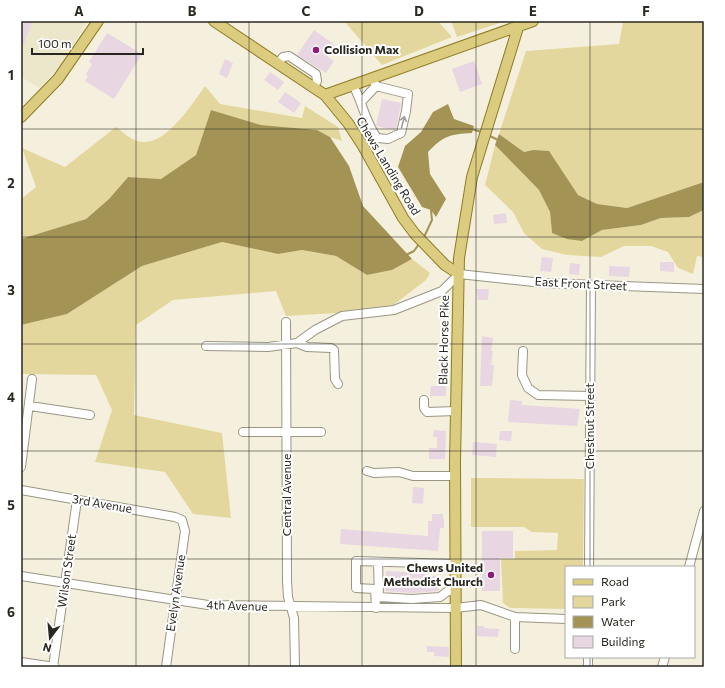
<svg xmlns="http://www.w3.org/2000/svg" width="725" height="688" viewBox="0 0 725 688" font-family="Commissioner,sans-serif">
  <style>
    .built { fill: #ece6cb }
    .green { fill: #e4d79e }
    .water { fill: #a39456 }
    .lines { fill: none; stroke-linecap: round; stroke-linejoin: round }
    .stream { stroke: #a39456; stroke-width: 2 }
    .building { fill: #e8d6e3 }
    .minor-casing { stroke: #9a9684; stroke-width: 10 }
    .major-casing { stroke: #8e7c26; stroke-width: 12 }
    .minor { stroke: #fff; stroke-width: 8 }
    .major { stroke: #dccc7f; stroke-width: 10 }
    .oneway { stroke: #9f9e9b }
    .grid { fill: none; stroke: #292820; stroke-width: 1; stroke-opacity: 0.55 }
    .poi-dot { fill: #8e1b7c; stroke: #fff; stroke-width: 1.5 }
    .labels { text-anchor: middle; stroke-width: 4; stroke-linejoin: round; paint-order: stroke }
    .poi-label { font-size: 12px; font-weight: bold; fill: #292820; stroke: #fff; text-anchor: start }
    .street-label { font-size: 12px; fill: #292820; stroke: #fff }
    .neatline { fill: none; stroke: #292820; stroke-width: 1.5 }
    .grid-label { font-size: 13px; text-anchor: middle; font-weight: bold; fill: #292820 }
  </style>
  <rect width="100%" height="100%" fill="#f5f0dd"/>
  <path class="built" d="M 21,21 L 88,21 L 62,63 L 40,88 L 21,77 Z"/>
  <path class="green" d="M 344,21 L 438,21 L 452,37 L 382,65 Z
    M 451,21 L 506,21 L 457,37 Z
    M 623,21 L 704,21 L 704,182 L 627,208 L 597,204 L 578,195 L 568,181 L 533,150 L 524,152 L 499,134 L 526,51 L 619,44 Z
    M 205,86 L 220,104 L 302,118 L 305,106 L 338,127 L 342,141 L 330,137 L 317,130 L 261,125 L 211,110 L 196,155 L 161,179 L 128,177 L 109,199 L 86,219 L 21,239 L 21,199 L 36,187 L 22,148 L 65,167 L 116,127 C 124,133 133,142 143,142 C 167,144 193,103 205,86 Z
    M 495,145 L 539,190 L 550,212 L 552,233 L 582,241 L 602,230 L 641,225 L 661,218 L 689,217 L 704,210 L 704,257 L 697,256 L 693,274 L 678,268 L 668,252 L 651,246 L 624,246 L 601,257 L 567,255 L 542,249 L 524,233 L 513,212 L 485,185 Z
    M 222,242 L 278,254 L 302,250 L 336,256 L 367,275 L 392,270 L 412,259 L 430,273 L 426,280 L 387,310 L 286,316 L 276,291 L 173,300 L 136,325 L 134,415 L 222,433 L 231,518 L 193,514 L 165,472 L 95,462 L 112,410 L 96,375 L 21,374 L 21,325 L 67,314 L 142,266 Z
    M 471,478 L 584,479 L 583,567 L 566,567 L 566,609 L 510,608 L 503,603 L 501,559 L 515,559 L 515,551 L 557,550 L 558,533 L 532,532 L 524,527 L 471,527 Z"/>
  <path class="water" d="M 448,104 L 454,119 L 474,126 L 472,133 C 450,134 443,136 428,152 L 430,174 L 446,199 L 436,217 L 431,210 L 422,207 L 398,167 L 405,146 L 421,132 L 433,112 Z
    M 211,110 L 261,125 L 317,130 L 330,137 L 349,166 L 363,206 L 412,259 L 392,270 L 367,275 L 336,256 L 302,250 L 278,254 L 222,242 L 142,266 L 67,314 L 21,325 L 21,239 L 86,219 L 109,199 L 128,177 L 161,179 L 196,155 Z
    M 499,134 L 524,152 L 533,150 L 549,151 L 578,195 L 597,204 L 627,208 L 704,182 L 704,210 L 689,217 L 661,218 L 641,225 L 602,230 L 582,241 L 567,239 L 552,233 L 550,212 L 539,190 L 495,145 Z"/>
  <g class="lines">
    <path class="stream" d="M 471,129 L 482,132
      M 488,135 L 498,140
      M 424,237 L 432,220 L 431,210
      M 406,255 L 414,251 L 419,244"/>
  </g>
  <path class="building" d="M 21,21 L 33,21 L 21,51 Z
    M 314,30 L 335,45 L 327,56 L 334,61 L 326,73 L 297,55 Z
    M 107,33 L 142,54 L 114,99 L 85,81 L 88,76 L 86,74 L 92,64 L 89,62 Z
    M 225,59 L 233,63 L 227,78 L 219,74 Z
    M 474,61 L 482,84 L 460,92 L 452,69 Z
    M 270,72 L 284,82 L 278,90 L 264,80 Z
    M 285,92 L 301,103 L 294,113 L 278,102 Z
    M 382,99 L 401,103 L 396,129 L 394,130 L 376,126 Z
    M 506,213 L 507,223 L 494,224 L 493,215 Z
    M 542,257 L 553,258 L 551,272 L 540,271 Z
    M 660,262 L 674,262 L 674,272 L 660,271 Z
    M 570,263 L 580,264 L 579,275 L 569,274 Z
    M 609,266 L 630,267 L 629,277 L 609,276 Z
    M 476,289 L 489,289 L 488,300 L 478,300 Z
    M 482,336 L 493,338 L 491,351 L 493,351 L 491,365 L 494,365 L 492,386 L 480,386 Z
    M 431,386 L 446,386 L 446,396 L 430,396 Z
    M 510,400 L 522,401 L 522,405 L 580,409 L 577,426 L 508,422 Z
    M 434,430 L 446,431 L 445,459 L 429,459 L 429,448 L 437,448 L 437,437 L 433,437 Z
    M 500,431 L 512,431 L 511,441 L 499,440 Z
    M 473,442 L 497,444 L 496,457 L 472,455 Z
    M 413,487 L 424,488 L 423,504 L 412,503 Z
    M 432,514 L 443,514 L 443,519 L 444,519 L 444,528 L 440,528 L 438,551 L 340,544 L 341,529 L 428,536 L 428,521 L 432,521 Z
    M 482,531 L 513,531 L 513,558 L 500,558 L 500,591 L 482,591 Z
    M 386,571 L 425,573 L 425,576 L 439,576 L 439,591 L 412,593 L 385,591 Z
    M 477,626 L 484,626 L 484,628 L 499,629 L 498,637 L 477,636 Z
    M 427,646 L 449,647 L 449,657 L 434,656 L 434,652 L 427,652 Z"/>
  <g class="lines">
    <defs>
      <path id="minor" d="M 277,64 L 283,57 L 289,56 L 316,74 L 317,81 L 313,88
        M 353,85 C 363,104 365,121 377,138 L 388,139 L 401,133 L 406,111 L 408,94 L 376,86 L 372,78
        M 362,101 L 376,86
        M 286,322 L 287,581 L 288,597 L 294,618 L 295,667
        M 297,343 L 307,347 L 331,348 L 334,350 L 335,379 L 338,384
        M 206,346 L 268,347 L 297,343 L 315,330 L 342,316 L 394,310 L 442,291 L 459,274 L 543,283 L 704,289
        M 523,351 L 522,375 L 528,388 L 538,395 L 591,396
        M 424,400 L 424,408 L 427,412 L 456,411
        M 30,406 L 90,415
        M 243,432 L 321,432
        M 21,467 L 32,379
        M 367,471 L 374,473 L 399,472 L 413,476 L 455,476
        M 21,490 L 175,517 L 182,520 L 185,531 L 166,667
        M 378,562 L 379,597 L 412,599 L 440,597 L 448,591 L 456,591
        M 589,567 L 591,285
        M 689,567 L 704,511
        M 21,576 L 208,605 L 456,608 L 481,605 L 515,617 L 566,619
        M 376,608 L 375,589 L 356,588 L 356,561 L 455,564
        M 515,617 L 515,649
        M 21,662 L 55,667
        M 53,667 L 77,500
        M 588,667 L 588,657
        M 662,667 L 665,657"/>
      <path id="major" d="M 214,21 L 325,95 L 348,123 L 363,146 L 403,218 L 415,234 L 445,265 L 459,274
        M 325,95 L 533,21
        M 21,117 L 58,79 L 98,21
        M 456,667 L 455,462 L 459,258 L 472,177 L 520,21"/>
    </defs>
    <use href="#minor" class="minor-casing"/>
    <use href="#major" class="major-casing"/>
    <use href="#minor" class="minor"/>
    <use href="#major" class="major"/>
  </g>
  <defs><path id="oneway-shaft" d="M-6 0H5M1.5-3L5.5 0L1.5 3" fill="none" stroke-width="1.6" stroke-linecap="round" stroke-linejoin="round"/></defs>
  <use class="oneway" href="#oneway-shaft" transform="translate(403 122) rotate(-75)"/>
  <path class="grid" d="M 136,21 L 136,667M 249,21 L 249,667M 362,21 L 362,667M 476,21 L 476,667M 590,21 L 590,567M 21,129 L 704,129M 21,237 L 704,237M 21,344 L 704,344M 21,451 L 704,451M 21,559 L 704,559M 590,657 L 590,667"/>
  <g class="poi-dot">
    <circle cx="316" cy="50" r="4"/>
    <circle cx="491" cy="575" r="4"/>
  </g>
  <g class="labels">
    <g class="poi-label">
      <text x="324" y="54">Collision Max</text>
      <text x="483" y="572" text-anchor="end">Chews United<tspan x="483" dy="14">Methodist Church</tspan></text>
    </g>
    <g class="street-label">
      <text transform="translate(388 166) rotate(59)" y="4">Chews Landing Road</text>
      <text transform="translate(581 284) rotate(3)" y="4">East Front Street</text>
      <text transform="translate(444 340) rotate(-89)" y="4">Black Horse Pike</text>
      <text transform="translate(590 426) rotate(-90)" y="4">Chestnut Street</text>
      <text transform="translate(287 495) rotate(-90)" y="4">Central Avenue</text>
      <text transform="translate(102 504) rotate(10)" y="4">3rd Avenue</text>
      <text transform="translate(67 571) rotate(-82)" y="4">Wilson Street</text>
      <text transform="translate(176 593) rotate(-82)" y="4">Evelyn Avenue</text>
      <text transform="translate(237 606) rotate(2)" y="4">4th Avenue</text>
    </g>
  </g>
  <rect width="725" height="688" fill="none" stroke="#ffffff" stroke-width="44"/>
  <rect x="565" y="566" width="130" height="92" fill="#ffffff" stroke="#a9a9a6"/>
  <rect x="573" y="579" width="20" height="6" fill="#dccc7f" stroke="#a9a9a6"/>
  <text x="601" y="586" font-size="12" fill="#292820">Road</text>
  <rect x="573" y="596" width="20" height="12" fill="#e4d79e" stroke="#a9a9a6"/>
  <text x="601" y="606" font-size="12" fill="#292820">Park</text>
  <rect x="573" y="616" width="20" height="12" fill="#a39456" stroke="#a9a9a6"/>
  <text x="601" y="626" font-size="12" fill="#292820">Water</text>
  <rect x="573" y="636" width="20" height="12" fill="#e8d6e3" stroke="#a9a9a6"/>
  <text x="601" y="646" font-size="12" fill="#292820">Building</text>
  <g transform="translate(50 638) rotate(196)" stroke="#ffffff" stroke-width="3" paint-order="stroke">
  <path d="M0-3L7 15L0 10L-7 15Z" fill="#292820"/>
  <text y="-6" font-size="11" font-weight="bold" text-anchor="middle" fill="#292820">N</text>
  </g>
  <path d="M32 48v6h111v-6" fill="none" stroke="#292820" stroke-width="2"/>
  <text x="38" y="48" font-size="12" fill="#292820" stroke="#ffffff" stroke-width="3" paint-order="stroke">100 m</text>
  <rect x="22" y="22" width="681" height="644" class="neatline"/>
  <g class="grid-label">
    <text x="79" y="16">A</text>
    <text x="192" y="16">B</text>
    <text x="306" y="16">C</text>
    <text x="419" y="16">D</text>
    <text x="533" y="16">E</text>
    <text x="646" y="16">F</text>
    <text x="11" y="80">1</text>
    <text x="11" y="188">2</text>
    <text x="11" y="295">3</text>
    <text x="11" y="402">4</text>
    <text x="11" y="510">5</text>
    <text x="11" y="617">6</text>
  </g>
</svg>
